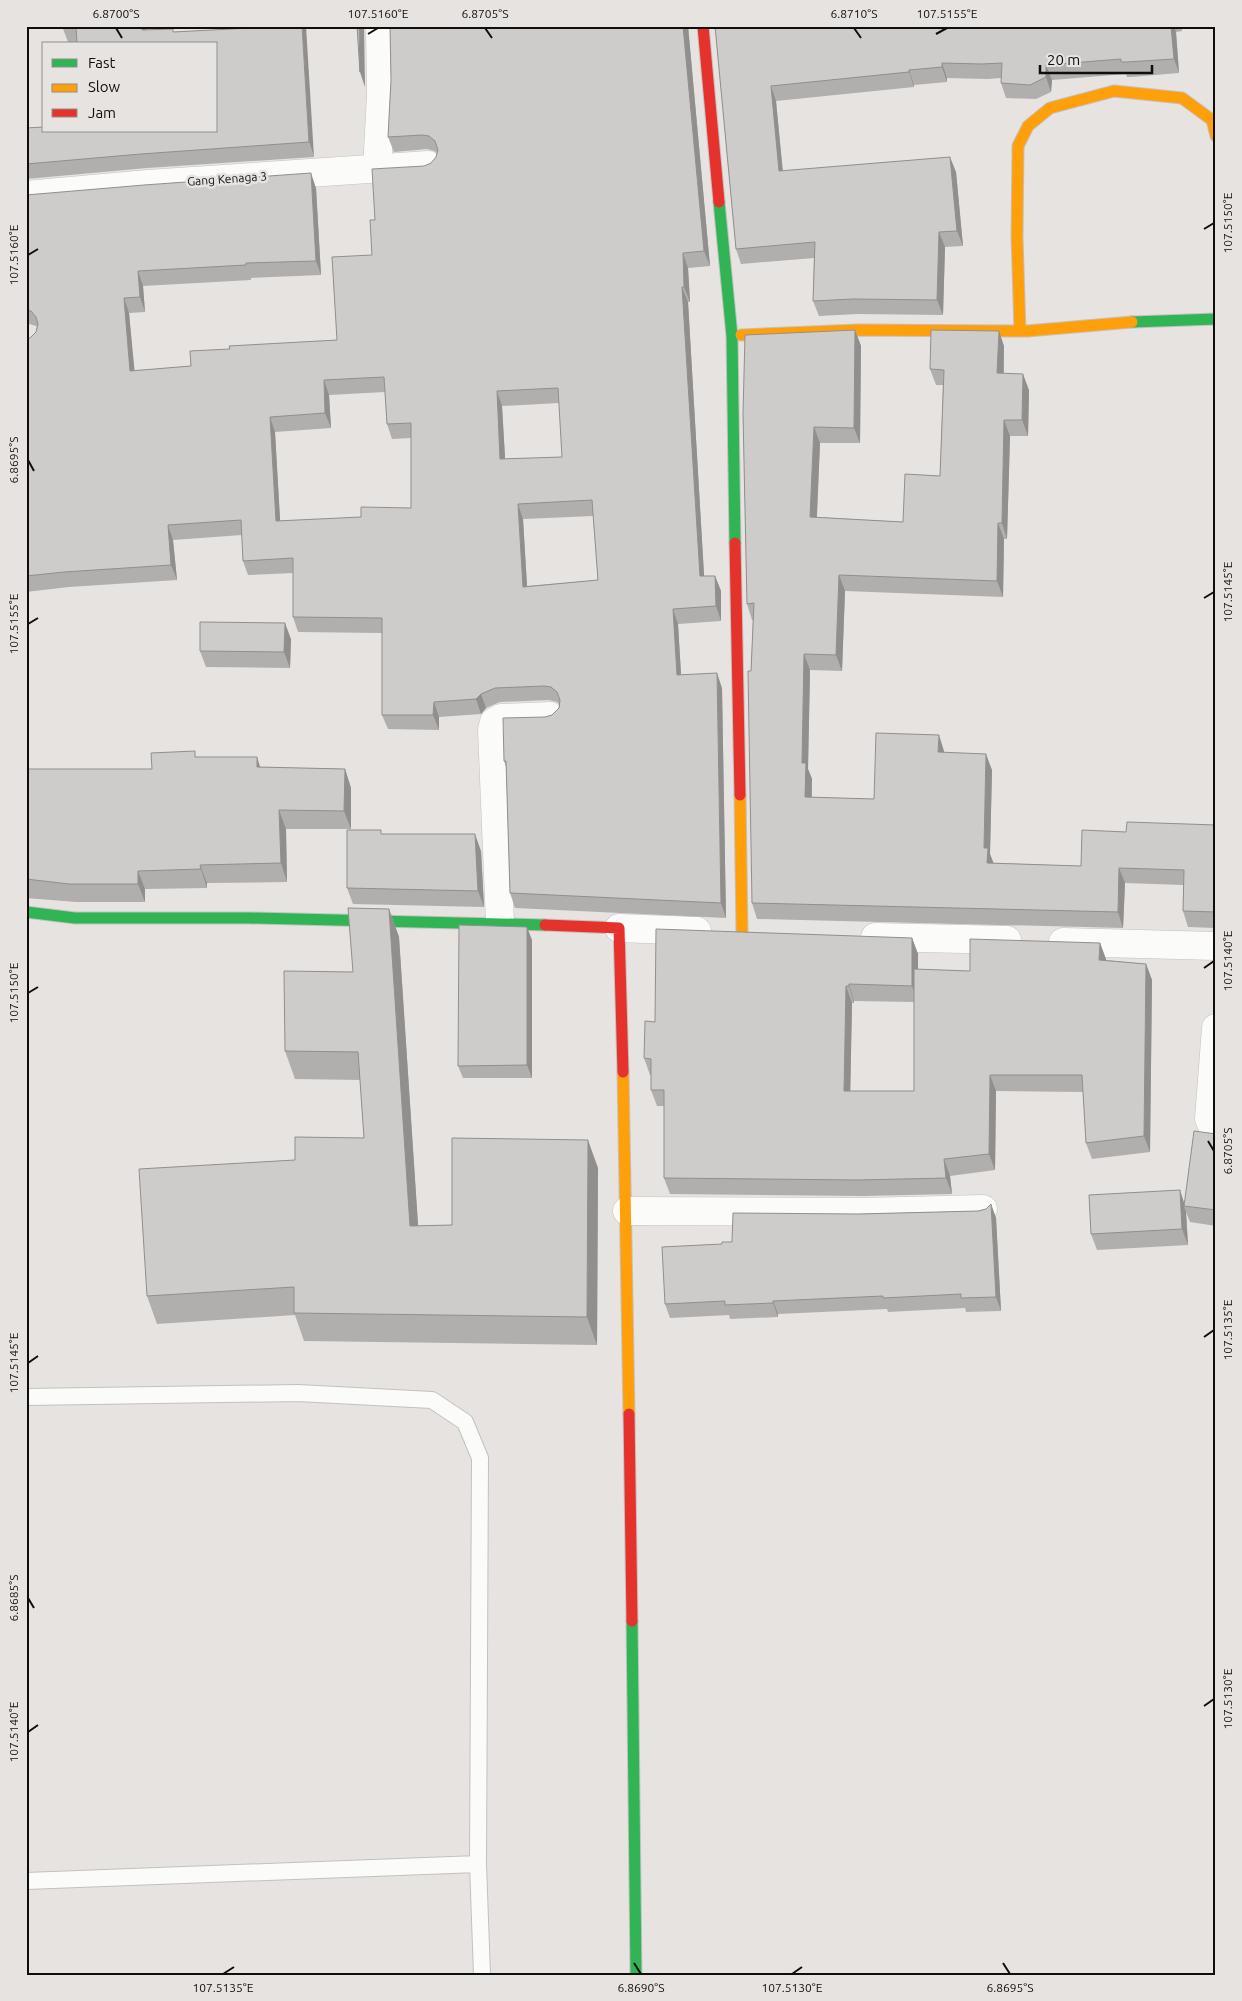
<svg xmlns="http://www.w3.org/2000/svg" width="1242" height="2001" viewBox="0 0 1242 2001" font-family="Ubuntu,sans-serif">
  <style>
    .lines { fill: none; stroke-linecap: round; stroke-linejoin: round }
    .lane-casing { stroke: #c3c1bf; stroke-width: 18 }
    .street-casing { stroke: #c3c1bf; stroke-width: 29 }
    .fast-casing { stroke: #c3c1bf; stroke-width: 13 }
    .slow-casing { stroke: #c3c1bf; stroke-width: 13 }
    .jam-casing { stroke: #c3c1bf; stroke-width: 13 }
    .lane { stroke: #fbfbfa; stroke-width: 16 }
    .street { stroke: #fbfbfa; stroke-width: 28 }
    .fast { stroke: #30b455; stroke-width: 11 }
    .slow { stroke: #ff9f0a; stroke-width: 11 }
    .jam { stroke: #e5322d; stroke-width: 11 }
    .wall { fill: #b1afae; fill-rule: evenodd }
    .shaded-wall { fill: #908f8d }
    .building { fill: #ceccca; stroke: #908f8d; fill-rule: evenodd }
    .ticks { fill: none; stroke: #0f0e0d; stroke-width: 2 }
    .labels { text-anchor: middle; stroke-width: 5; stroke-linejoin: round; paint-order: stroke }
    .street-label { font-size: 12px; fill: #0f0e0d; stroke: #e7e3e0 }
    .neatline { fill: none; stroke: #0f0e0d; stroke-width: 2 }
    .ticks-label { font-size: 12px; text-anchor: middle; fill: #0f0e0d }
  </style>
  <rect width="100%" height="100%" fill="#e6e3e1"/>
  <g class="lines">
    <defs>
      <path id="lane" d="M 26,1397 L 298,1393 L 432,1400 L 465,1422 L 480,1458 L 478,1864
        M 26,1881 L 478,1864 L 482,1975"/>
      <path id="street" d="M 377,169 L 381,95 L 380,26
        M 26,195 L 148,184 L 428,165
        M 500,923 L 492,730 L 494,722 L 501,718 L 550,716
        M 619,928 L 697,931
        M 875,937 L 1007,940
        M 1063,942 L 1216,946
        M 1216,1028 L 1209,1119 L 1216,1135
        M 627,1211 L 863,1212 L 983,1209"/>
      <path id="fast" d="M 719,202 L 732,336 L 735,543
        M 1132,322 L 1216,319
        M 26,912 L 75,918 L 250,918 L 545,925
        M 632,1621 L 636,1975"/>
      <path id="slow" d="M 1020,331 L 1017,237 L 1018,146 L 1028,126 L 1050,108 L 1114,91 L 1182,98 L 1212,120 L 1216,136
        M 741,335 L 858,330 L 1027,331 L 1132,322
        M 740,795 L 742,934
        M 623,1072 L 629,1414"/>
      <path id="jam" d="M 703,26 L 719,202
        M 735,543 L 740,795
        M 545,925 L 619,928 L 623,1072
        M 629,1414 L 632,1621"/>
    </defs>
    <use href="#lane" class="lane-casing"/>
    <use href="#street" class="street-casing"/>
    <use href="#fast" class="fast-casing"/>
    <use href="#slow" class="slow-casing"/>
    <use href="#jam" class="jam-casing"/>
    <use href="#lane" class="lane"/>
    <use href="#street" class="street"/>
    <use href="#fast" class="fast"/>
    <use href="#slow" class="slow"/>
    <use href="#jam" class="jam"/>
  </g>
  <path class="wall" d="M 62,26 L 174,32 L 270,27 L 314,157 L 147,168 L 26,179 L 26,128 L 216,131 L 77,42 L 68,42 Z
    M 390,26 L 688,26 L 710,266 L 688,268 L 690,302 L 688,302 L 704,576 L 715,576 L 721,591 L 721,621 L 678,624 L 681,675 L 722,688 L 726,918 L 515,908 L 510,893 L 506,767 L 504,761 L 545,717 L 552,715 L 559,708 L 559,704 L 557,702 L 549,700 L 500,702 L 486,708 L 481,714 L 439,717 L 439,730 L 388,729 L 382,715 L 382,633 L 298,632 L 293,617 L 293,573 L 248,575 L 243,561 L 242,535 L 173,540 L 177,580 L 69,587 L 26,592 L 26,339 L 30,338 L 36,332 L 37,327 L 36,326 L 26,323 L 26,195 L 316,188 L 321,275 L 251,278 L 251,280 L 143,286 L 145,312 L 129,313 L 134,371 L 191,366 L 230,349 L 337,340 L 372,255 L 375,220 L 424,166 L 431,163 L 436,157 L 437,153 L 434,151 L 427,149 L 394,152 L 388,137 L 391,80 ZM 385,392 L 387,424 L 392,439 L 411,438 L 411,508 L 361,517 L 280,521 L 275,432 L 331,428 L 329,395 ZM 559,403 L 562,457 L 505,459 L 502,406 ZM 593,516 L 598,580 L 527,586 L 523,519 Z
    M 715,26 L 1182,26 L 1182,31 L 1176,32 L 1179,73 L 1131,77 L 1127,77 L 1126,74 L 1052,80 L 1051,92 L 1036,99 L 1006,98 L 1001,83 L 1001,78 L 987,79 L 947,78 L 947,82 L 914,85 L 914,87 L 776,101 L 783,171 L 956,172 L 963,246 L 945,247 L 943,315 L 858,314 L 819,316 L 813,301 L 814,258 L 741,264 L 736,249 Z
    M 855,330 L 861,346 L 860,443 L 820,443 L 817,517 L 903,522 L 940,476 L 943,385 L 936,385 L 930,369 L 1004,346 L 1004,374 L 1029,390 L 1028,436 L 1010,436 L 1007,539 L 1004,539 L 1003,597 L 845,591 L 842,671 L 810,670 L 808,769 L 812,779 L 812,797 L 874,799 L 944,751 L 944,753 L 992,770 L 990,854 L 993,863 L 1081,866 L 1126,832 L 1216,825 L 1216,928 L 1188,927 L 1183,911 L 1183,885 L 1125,883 L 1123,928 L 757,919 L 752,903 L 751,671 L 753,620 L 752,620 L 747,604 L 743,414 Z
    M 291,639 L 290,668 L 206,667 L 200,651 Z
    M 197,757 L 260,767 L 345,769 L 351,788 L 351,829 L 286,829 L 287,882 L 207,883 L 207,888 L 145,889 L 145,902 L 76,902 L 26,898 L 26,769 L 152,769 Z
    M 382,834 L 481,851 L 484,907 L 353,904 L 347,888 Z
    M 389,909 L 399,937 L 418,1226 L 452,1225 L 598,1168 L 597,1345 L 304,1341 L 295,1315 L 157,1324 L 147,1296 L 295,1160 L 364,1138 L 360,1080 L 295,1079 L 285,1051 L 353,972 Z
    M 912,938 L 918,954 L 918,970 L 970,971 L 1100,943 L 1106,960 L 1146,964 L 1152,980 L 1150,1152 L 1092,1159 L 1086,1143 L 1083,1092 L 996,1091 L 995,1170 L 950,1176 L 952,1194 L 863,1196 L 670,1194 L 664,1178 L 664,1106 L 657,1106 L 651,1090 L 651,1075 L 650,1075 L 644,1058 L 655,1022 ZM 854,1001 L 914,1002 L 914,1091 L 850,1091 L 852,1003 L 854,1003 Z
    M 532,940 L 532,1078 L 463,1078 L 458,1066 Z
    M 1216,1134 L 1216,1226 L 1190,1222 L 1186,1212 L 1188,1245 L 1097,1250 L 1091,1234 L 1180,1190 L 1184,1203 Z
    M 991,1204 L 996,1218 L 1001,1311 L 966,1312 L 965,1308 L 888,1312 L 887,1309 L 778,1314 L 778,1317 L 730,1319 L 729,1315 L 670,1318 L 665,1304 L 722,1244 L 858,1214 L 978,1211 L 986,1209 Z"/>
  <path class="shaded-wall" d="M 142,26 L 146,26 L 148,44 L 142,30 Z
    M 302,26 L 306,26 L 314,157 L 309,142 Z
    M 359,26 L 364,26 L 365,87 L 360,72 Z
    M 683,26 L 688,26 L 710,266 L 704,251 Z
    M 1171,26 L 1174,26 L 1176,32 L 1179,73 L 1174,59 Z
    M 942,63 L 947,78 L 947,82 L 942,67 Z
    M 1046,65 L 1052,80 L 1051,92 L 1046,77 Z
    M 909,70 L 914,85 L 914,87 L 909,72 Z
    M 771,86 L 776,101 L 784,186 L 779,171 Z
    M 950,157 L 956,172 L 963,246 L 957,231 Z
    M 311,173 L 316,188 L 321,275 L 316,261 Z
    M 939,232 L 945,247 L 943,315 L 937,300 Z
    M 683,253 L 688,268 L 690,302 L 684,287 Z
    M 138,271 L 143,286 L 145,312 L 140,297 Z
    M 682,287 L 688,302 L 705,591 L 700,576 Z
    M 124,298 L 129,313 L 136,386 L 130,371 Z
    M 855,330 L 861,346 L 860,443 L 854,428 Z
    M 999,331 L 1004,346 L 1003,389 L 997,373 Z
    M 1023,374 L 1029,390 L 1028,436 L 1022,420 Z
    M 324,380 L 329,395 L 331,428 L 325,413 Z
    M 497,391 L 502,406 L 506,474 L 500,459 Z
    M 270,417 L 275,432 L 281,536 L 276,521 Z
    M 1004,420 L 1010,436 L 1007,539 L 1002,523 Z
    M 814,427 L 820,443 L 816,533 L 810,517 Z
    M 518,504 L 523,519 L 528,602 L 523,587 Z
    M 998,523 L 1004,539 L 1003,597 L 997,581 Z
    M 168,525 L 173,540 L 177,580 L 171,565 Z
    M 839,575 L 845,591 L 842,671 L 836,655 Z
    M 715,576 L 721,591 L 721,621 L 716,606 Z
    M 673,609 L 678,624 L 682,690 L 677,675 Z
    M 285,623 L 291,639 L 290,668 L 284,652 Z
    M 804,654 L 810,670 L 808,769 L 812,779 L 811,812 L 805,797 L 802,763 Z
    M 717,673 L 722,688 L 726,918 L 721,903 Z
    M 481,694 L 486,708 L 481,714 L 476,699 Z
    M 434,702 L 439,717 L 439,730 L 433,715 Z
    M 939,735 L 944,751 L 944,768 L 938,752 Z
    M 986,754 L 992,770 L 990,854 L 994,864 L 987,863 L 984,848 Z
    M 257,757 L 263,776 L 257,767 Z
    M 345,769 L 351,788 L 351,829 L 344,811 Z
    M 279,810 L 286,829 L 287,882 L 281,863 Z
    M 475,834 L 481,851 L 484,907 L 478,891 Z
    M 200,865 L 207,883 L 207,888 L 201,869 Z
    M 1119,868 L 1125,883 L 1123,928 L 1118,912 Z
    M 138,871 L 145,889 L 145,902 L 138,884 Z
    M 389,909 L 399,937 L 420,1254 L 410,1226 Z
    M 527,927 L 532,940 L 532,1078 L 527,1065 Z
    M 912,938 L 918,954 L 918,1002 L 912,986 Z
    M 1100,943 L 1106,959 L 1105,976 L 1099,960 Z
    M 1146,964 L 1152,980 L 1150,1152 L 1144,1136 Z
    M 849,984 L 854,1001 L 854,1003 L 849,986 Z
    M 846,986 L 852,1003 L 850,1107 L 844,1091 Z
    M 990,1075 L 996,1091 L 995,1170 L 989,1154 Z
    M 588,1140 L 598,1168 L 597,1345 L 587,1317 Z
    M 944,1159 L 950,1176 L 952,1194 L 946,1178 Z
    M 1180,1190 L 1185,1206 L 1184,1206 L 1186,1212 L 1188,1245 L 1182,1229 Z
    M 991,1204 L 996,1218 L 1001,1311 L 996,1297 Z
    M 773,1301 L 778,1314 L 778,1317 L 773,1303 Z"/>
  <path class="building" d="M 62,26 L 142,26 L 142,30 L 173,29 L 173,32 L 270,27 L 270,26 L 302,26 L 309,142 L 141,154 L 26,164 L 26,128 L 44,127 L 44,131 L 216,131 L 216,44 L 77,44 L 76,27 L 62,28 Z
    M 357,26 L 359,26 L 360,72 Z
    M 390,26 L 683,26 L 704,251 L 683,253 L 684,287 L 682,287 L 700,576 L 715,576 L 716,606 L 673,609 L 677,675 L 717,673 L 721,903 L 510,893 L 506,761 L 504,761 L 503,718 L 545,717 L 552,715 L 559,708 L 560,700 L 557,692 L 551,687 L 544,686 L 495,688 L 481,694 L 476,699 L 434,702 L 433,715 L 382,715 L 382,618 L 293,617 L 293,558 L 243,561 L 241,520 L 168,525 L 171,565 L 64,572 L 26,576 L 26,339 L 30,338 L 36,332 L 38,324 L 36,317 L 31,311 L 26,310 L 26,195 L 144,185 L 311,173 L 316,261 L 246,263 L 246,265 L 138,271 L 140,297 L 124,298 L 130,371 L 191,366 L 190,351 L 230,349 L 229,346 L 337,340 L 332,257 L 372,255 L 370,220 L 375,220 L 372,169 L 424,166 L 431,163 L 436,157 L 438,150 L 435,141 L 429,136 L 422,135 L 388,137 L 391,80 ZM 384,377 L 387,424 L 411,423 L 411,508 L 361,507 L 361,517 L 276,521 L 270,417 L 325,413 L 324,380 ZM 558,388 L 562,457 L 500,459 L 497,391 ZM 592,500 L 598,580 L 523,587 L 518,504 Z
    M 715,26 L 1171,26 L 1174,59 L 1126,62 L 1121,62 L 1121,59 L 1046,65 L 1046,77 L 1030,85 L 1001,83 L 1002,63 L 982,64 L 942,63 L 942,67 L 909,70 L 909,72 L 771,86 L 779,171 L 950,157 L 957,231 L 939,232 L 937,300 L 853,299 L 813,301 L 815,242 L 736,249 Z
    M 855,330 L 854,428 L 814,427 L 810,517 L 903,522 L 905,474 L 940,476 L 944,370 L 930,369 L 931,330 L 999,331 L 997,373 L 1023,374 L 1022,420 L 1004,420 L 1002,523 L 998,523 L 997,581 L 839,575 L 836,655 L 804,654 L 802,763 L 806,763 L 805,797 L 874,799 L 876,733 L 939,735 L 938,752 L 986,754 L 984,848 L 988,848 L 987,863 L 1081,866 L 1082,830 L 1126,832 L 1127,822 L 1216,825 L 1216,912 L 1183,911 L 1184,870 L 1119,868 L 1118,912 L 752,903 L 748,671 L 751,671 L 754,603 L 747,604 L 743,414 L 745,335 Z
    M 200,622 L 285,623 L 284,652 L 200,651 Z
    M 195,751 L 195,757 L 257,757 L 257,767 L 345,769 L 344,811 L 279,810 L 281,863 L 200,865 L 201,869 L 138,871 L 138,884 L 69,884 L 26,879 L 26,769 L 152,769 L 151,753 Z
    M 347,830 L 381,830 L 381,834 L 475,834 L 478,891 L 347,888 Z
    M 348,908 L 389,909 L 410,1226 L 452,1225 L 452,1138 L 588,1140 L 587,1317 L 294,1313 L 294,1287 L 147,1296 L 139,1169 L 295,1160 L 295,1137 L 364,1138 L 358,1052 L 285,1051 L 284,971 L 353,972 Z
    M 459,925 L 527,927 L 527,1065 L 458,1066 Z
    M 656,929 L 912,938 L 912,986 L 849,984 L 849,986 L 846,986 L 844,1091 L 914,1091 L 914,969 L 970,971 L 970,939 L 1100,943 L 1099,960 L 1146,964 L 1144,1136 L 1086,1143 L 1082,1075 L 990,1075 L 989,1154 L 944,1159 L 946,1178 L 857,1180 L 664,1178 L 664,1090 L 651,1090 L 651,1059 L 644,1058 L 645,1021 L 655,1022 Z
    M 1194,1131 L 1216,1134 L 1216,1210 L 1184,1206 Z
    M 1180,1190 L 1182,1229 L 1091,1234 L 1089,1195 Z
    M 991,1204 L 996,1297 L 961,1298 L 961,1294 L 883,1298 L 883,1296 L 773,1301 L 773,1303 L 725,1305 L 725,1301 L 665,1304 L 662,1247 L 722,1244 L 722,1242 L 732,1242 L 733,1213 L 858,1214 L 978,1211 L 986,1209 Z"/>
  <path class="ticks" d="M 116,28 L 122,38M 485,28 L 492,38M 854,28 L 861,38M 368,34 L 378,28M 936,34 L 947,28M 1204,229 L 1214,223M 28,255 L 38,249M 28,460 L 34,471M 1204,598 L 1214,592M 28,624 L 38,618M 1204,968 L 1214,961M 28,993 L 38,987M 1208,1141 L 1214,1151M 1204,1337 L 1214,1330M 28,1363 L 38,1356M 28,1598 L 34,1608M 1204,1706 L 1214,1699M 28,1732 L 38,1725M 634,1963 L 641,1974M 1003,1963 L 1010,1974M 223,1974 L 234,1967M 792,1974 L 802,1967"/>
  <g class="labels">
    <g class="street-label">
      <text transform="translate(227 179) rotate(-4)" y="4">Gang Kenaga 3</text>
    </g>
  </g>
  <rect width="1242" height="2001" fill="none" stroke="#e7e3e0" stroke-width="55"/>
  <rect x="42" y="42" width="175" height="90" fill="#e7e3e0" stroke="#918e8c"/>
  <rect x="52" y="59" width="25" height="8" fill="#30b455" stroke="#918e8c"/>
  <text x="88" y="68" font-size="15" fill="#0f0e0d">Fast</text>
  <rect x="52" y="84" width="25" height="8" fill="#ff9f0a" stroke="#918e8c"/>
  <text x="88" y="92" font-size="15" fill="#0f0e0d">Slow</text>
  <rect x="52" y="109" width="25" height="8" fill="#e5322d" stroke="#918e8c"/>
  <text x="88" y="118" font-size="15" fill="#0f0e0d">Jam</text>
  <path d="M1040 65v8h112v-8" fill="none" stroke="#0f0e0d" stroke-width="2.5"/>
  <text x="1047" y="65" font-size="15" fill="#0f0e0d" stroke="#e7e3e0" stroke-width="4" paint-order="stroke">20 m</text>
  <rect x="28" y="28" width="1186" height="1946" class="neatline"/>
  <g class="ticks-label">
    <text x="116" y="18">6.8700°S</text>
    <text x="378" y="18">107.5160°E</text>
    <text x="485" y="18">6.8705°S</text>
    <text x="854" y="18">6.8710°S</text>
    <text x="947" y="18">107.5155°E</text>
    <text transform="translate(1228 223) rotate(-90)" y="4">107.5150°E</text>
    <text transform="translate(14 255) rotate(-90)" y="4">107.5160°E</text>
    <text transform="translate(14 460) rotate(-90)" y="4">6.8695°S</text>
    <text transform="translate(1228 592) rotate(-90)" y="4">107.5145°E</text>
    <text transform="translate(14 624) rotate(-90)" y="4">107.5155°E</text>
    <text transform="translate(1228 961) rotate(-90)" y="4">107.5140°E</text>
    <text transform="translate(14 993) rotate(-90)" y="4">107.5150°E</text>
    <text transform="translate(1228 1151) rotate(-90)" y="4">6.8705°S</text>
    <text transform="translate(1228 1330) rotate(-90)" y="4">107.5135°E</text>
    <text transform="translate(14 1363) rotate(-90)" y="4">107.5145°E</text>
    <text transform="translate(14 1598) rotate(-90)" y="4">6.8685°S</text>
    <text transform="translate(1228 1699) rotate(-90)" y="4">107.5130°E</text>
    <text transform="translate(14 1732) rotate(-90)" y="4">107.5140°E</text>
    <text x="223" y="1992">107.5135°E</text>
    <text x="641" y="1992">6.8690°S</text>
    <text x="792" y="1992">107.5130°E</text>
    <text x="1010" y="1992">6.8695°S</text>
  </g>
</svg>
